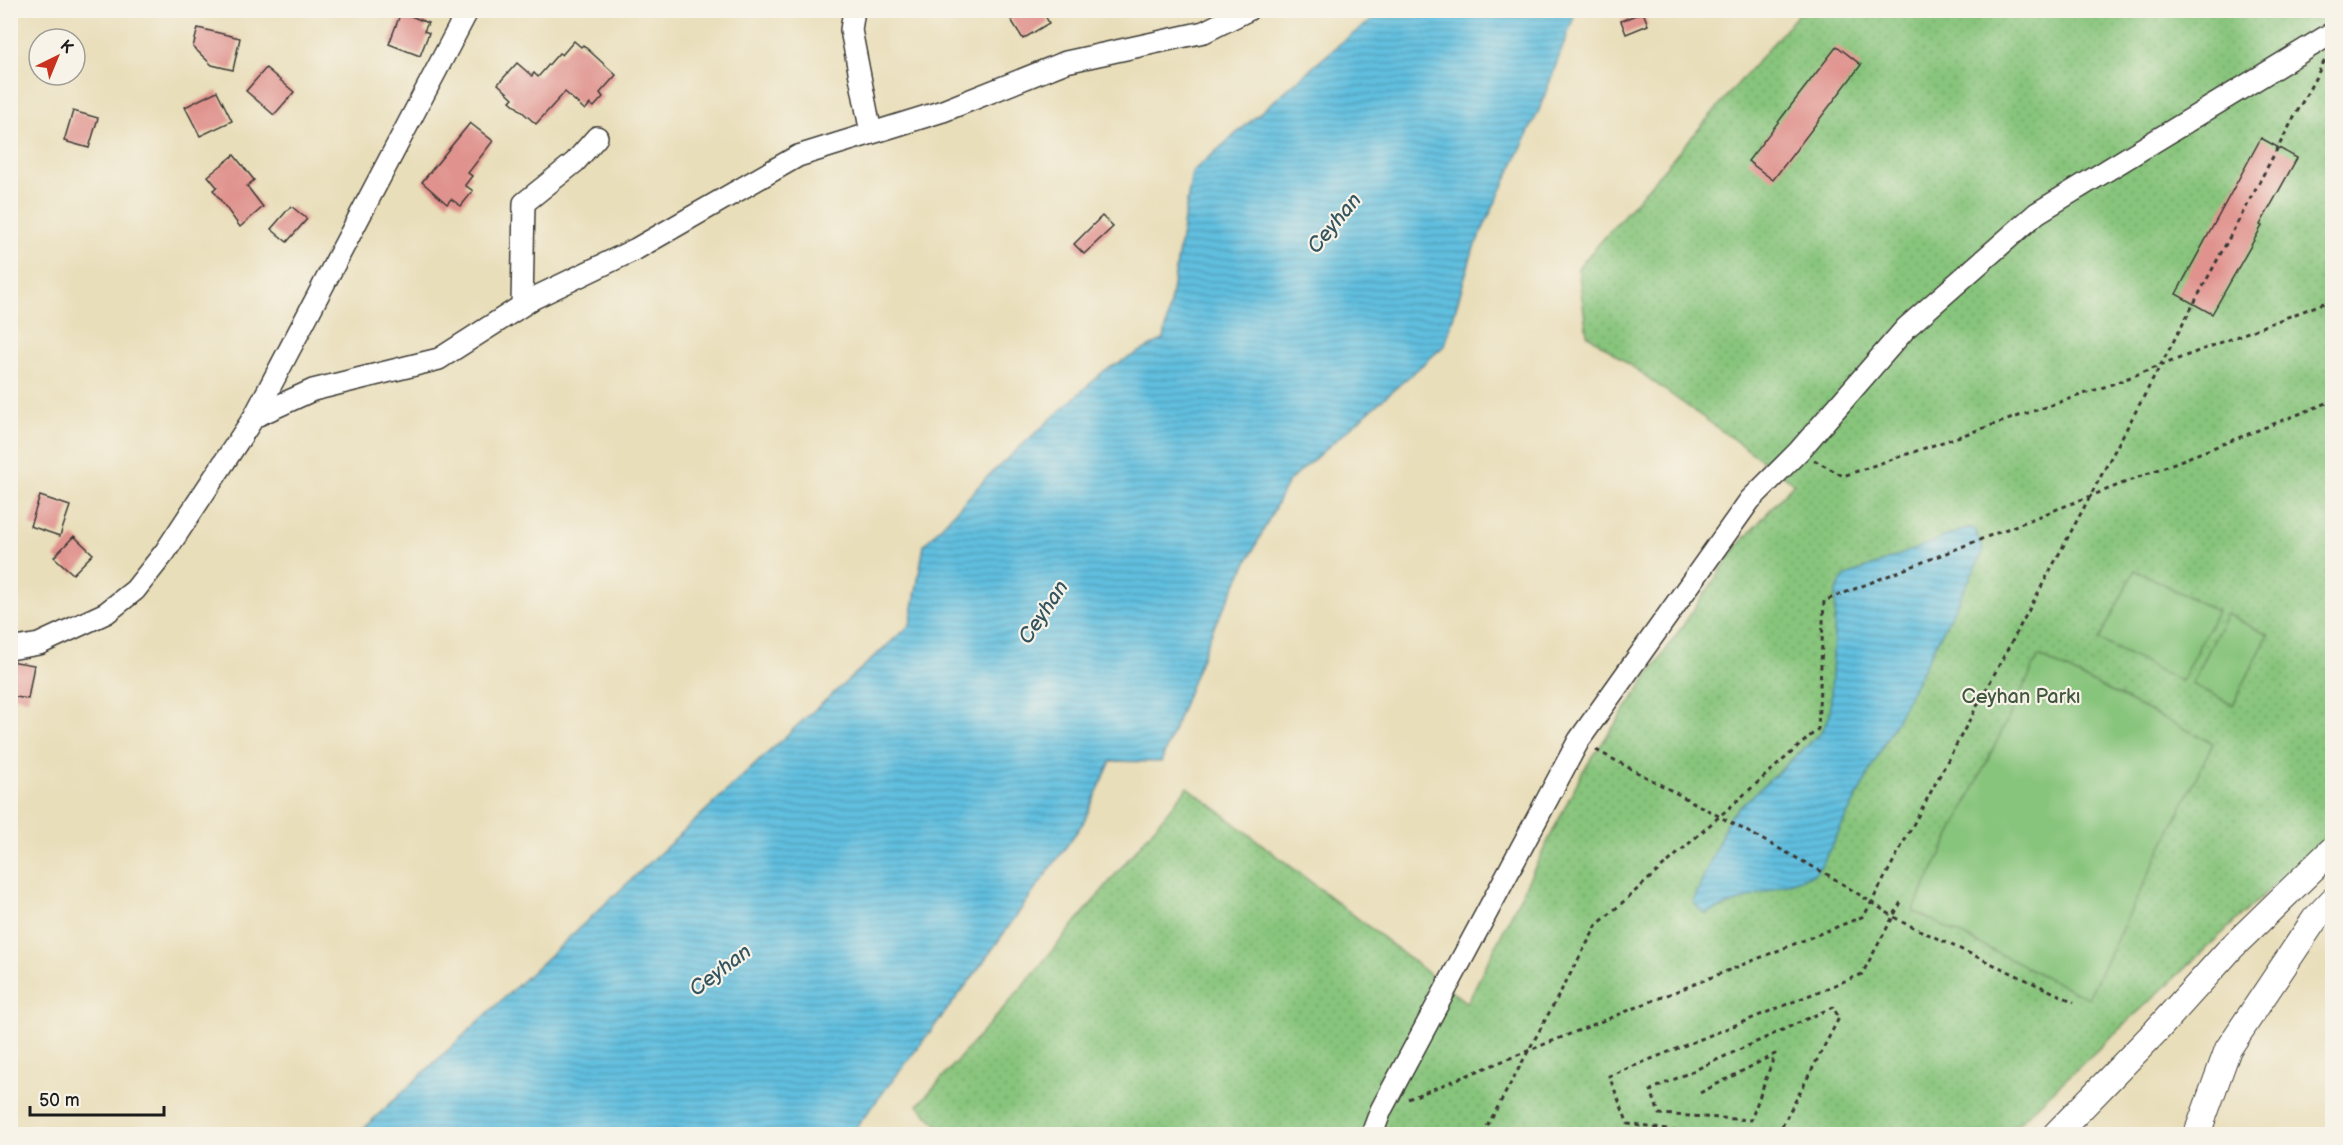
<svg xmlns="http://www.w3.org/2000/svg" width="2343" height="1145" viewBox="0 0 2343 1145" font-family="'Balsamiq Sans',sans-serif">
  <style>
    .green { fill: url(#green-dots); stroke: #52704c; stroke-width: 1.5 }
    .pitch { fill: #87c47b; stroke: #52704c; stroke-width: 1.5 }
    .water { fill: url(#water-rules); stroke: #3e6e7e; stroke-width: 1.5 }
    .building { fill: #e0938e }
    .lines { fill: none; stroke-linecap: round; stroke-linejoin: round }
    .minor-casing { stroke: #3b3934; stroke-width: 24 }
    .tertiary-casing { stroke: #3b3934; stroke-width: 28 }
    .path { stroke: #3b3934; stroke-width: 3; stroke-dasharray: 4.5 4.5; stroke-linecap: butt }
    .minor { stroke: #fff; stroke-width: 21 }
    .tertiary { stroke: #fff; stroke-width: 26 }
    .labels { text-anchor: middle; stroke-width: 4.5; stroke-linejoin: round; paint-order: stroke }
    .park-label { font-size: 20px; fill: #41573d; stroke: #f7f3e8 }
    .water-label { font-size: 21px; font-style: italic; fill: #345560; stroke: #f7f3e8 }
  </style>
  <defs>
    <pattern id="green-dots" width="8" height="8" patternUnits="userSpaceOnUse" patternTransform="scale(1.5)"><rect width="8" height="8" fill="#87c47b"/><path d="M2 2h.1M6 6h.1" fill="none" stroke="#74a86a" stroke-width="1.8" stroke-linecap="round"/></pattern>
    <pattern id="water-rules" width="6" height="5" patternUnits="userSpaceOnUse" patternTransform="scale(1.5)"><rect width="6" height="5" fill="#61bfdf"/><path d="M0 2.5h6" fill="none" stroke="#4f9ab4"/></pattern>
  </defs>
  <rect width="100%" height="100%" fill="#f7f3e8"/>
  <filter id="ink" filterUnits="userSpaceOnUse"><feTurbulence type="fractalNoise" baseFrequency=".0167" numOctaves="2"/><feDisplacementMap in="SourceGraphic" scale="12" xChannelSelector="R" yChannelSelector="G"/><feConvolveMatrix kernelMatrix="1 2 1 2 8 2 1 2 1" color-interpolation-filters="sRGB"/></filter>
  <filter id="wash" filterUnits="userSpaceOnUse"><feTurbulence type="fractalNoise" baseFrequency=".008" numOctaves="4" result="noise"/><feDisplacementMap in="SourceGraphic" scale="24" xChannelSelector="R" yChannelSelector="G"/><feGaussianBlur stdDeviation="1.35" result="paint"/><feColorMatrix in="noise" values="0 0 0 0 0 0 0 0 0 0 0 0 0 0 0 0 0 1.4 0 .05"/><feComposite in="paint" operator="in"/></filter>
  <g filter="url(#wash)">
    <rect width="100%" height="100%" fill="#e9deba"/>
    <path class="green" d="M 1801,11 L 2332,11 L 2332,831 L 2007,1134 L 946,1134 L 918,1105 L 1023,986 L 1188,787 L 1467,1003 L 1583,771 L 1736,548 L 1794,483 L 1587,334 L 1578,268 Z"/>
    <path class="pitch" d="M 2135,570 L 2217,611 L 2181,681 L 2099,640 Z
      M 2227,614 L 2268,635 L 2233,705 L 2192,684 Z
      M 2039,656 L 2213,743 L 2088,998 L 1913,911 Z"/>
    <path class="water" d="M 1385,11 L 1576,11 L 1540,108 L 1473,250 L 1445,345 L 1288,482 L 1213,629 L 1161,762 L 1111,761 L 1083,823 L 971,979 L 851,1134 L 354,1134 L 365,1127 L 801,722 L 910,625 L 924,545 L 988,476 L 1105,370 L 1164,339 L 1192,172 L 1343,41 Z
      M 1970,527 L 1976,530 L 1983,550 L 1981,557 L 1821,866 L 1814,874 L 1704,914 L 1693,902 L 1729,817 L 1820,734 L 1830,715 L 1836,591 L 1844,577 Z"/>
    <g id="blocks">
      <path class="building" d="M 1005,10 L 1042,10 L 1049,23 L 1023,39 Z
        M 401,12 L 428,23 L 424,31 L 429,33 L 420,56 L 389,44 Z
        M 1643,12 L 1648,25 L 1626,34 L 1621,21 Z
        M 198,28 L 240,38 L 233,70 L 212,65 L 193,47 Z
        M 574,41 L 581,47 L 583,45 L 616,75 L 600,93 L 603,97 L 594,107 L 590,104 L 585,110 L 565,92 L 536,124 L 510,101 L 513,98 L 498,84 L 517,63 L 532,76 L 534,73 L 538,77 L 559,53 L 562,55 Z
        M 1837,46 L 1861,65 L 1773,180 L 1748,161 Z
        M 266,68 L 294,92 L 274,115 L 246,91 Z
        M 217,91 L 232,121 L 200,136 L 185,107 Z
        M 73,111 L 98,118 L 89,148 L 64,141 Z
        M 470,123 L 493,141 L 468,173 L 472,176 L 465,185 L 473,191 L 461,206 L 451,199 L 447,204 L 422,182 Z
        M 2261,138 L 2297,158 L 2260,225 L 2262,226 L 2212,314 L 2176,294 Z
        M 234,155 L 254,180 L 247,186 L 263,207 L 240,227 L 213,190 L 217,187 L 208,176 Z
        M 291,206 L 307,219 L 287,242 L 271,229 Z
        M 1102,216 L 1113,227 L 1084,254 L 1074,244 Z
        M 40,496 L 70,506 L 60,536 L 30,526 Z
        M 74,536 L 93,554 L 73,574 L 54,557 Z
        M 10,661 L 34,665 L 28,699 L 10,696 Z"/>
    </g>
  </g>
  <g filter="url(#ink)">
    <use href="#blocks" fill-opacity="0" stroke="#3b3934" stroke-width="1.5"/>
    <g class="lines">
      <defs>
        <path id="minor" d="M 854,10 L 851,30 L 871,133
          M 522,305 L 524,203 L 575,162 L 597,137
          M 254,417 L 313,390 L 439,359 L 534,298 L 636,249 L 798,156 L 943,111 L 1066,62 L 1204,32 L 1248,10
          M 10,649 L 39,644 L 106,613 L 135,590 L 165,552 L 254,417 L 468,10
          M 1372,1134 L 1381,1110 L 1579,740 L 1750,500 L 1799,451 L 1906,328 L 2037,213 L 2332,33"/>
        <path id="tertiary" d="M 2056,1134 L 2156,1031 L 2231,948 L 2332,850
          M 2197,1134 L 2228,1049 L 2315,919 L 2332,901"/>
      </defs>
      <use href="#minor" class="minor-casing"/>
      <use href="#tertiary" class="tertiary-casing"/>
      <path class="path" d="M 1814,460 L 1843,476 L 2107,386 L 2332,300
        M 1596,750 L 1830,876 L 1902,922 L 2074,1002
        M 1700,1093 L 1775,1054 L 1751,1120 L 1659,1114 L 1651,1090 L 1833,1007 L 1839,1018 L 1778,1134
        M 1408,1099 L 1864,916 L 2325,60
        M 1483,1134 L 1597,925 L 1818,729 L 1824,601 L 2332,401
        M 1694,1134 L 1628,1124 L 1609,1076 L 1862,974 L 1901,902"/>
      <use href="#minor" class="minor"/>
      <use href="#tertiary" class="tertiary"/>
    </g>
  </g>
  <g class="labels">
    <g class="park-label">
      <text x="2021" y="703">Ceyhan Parkı</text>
    </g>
    <g class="water-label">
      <text transform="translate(1334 223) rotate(-50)" y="7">Ceyhan</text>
      <text transform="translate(1043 612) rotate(-56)" y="7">Ceyhan</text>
      <text transform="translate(720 970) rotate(-37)" y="7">Ceyhan</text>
    </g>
  </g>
  <rect width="2343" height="1145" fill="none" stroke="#f7f3e8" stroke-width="36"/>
  <g transform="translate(57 57) rotate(43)"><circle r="28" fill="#f7f3e8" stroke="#9f9d96" stroke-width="1.5"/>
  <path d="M0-4.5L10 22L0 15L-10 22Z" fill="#c8321e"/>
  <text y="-9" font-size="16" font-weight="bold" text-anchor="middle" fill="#1c1c1c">K</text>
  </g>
  <path d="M30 1106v9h134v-9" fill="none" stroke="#1c1c1c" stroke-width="3"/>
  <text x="39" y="1106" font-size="18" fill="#1c1c1c" stroke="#f7f3e8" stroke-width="4.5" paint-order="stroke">50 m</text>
</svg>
